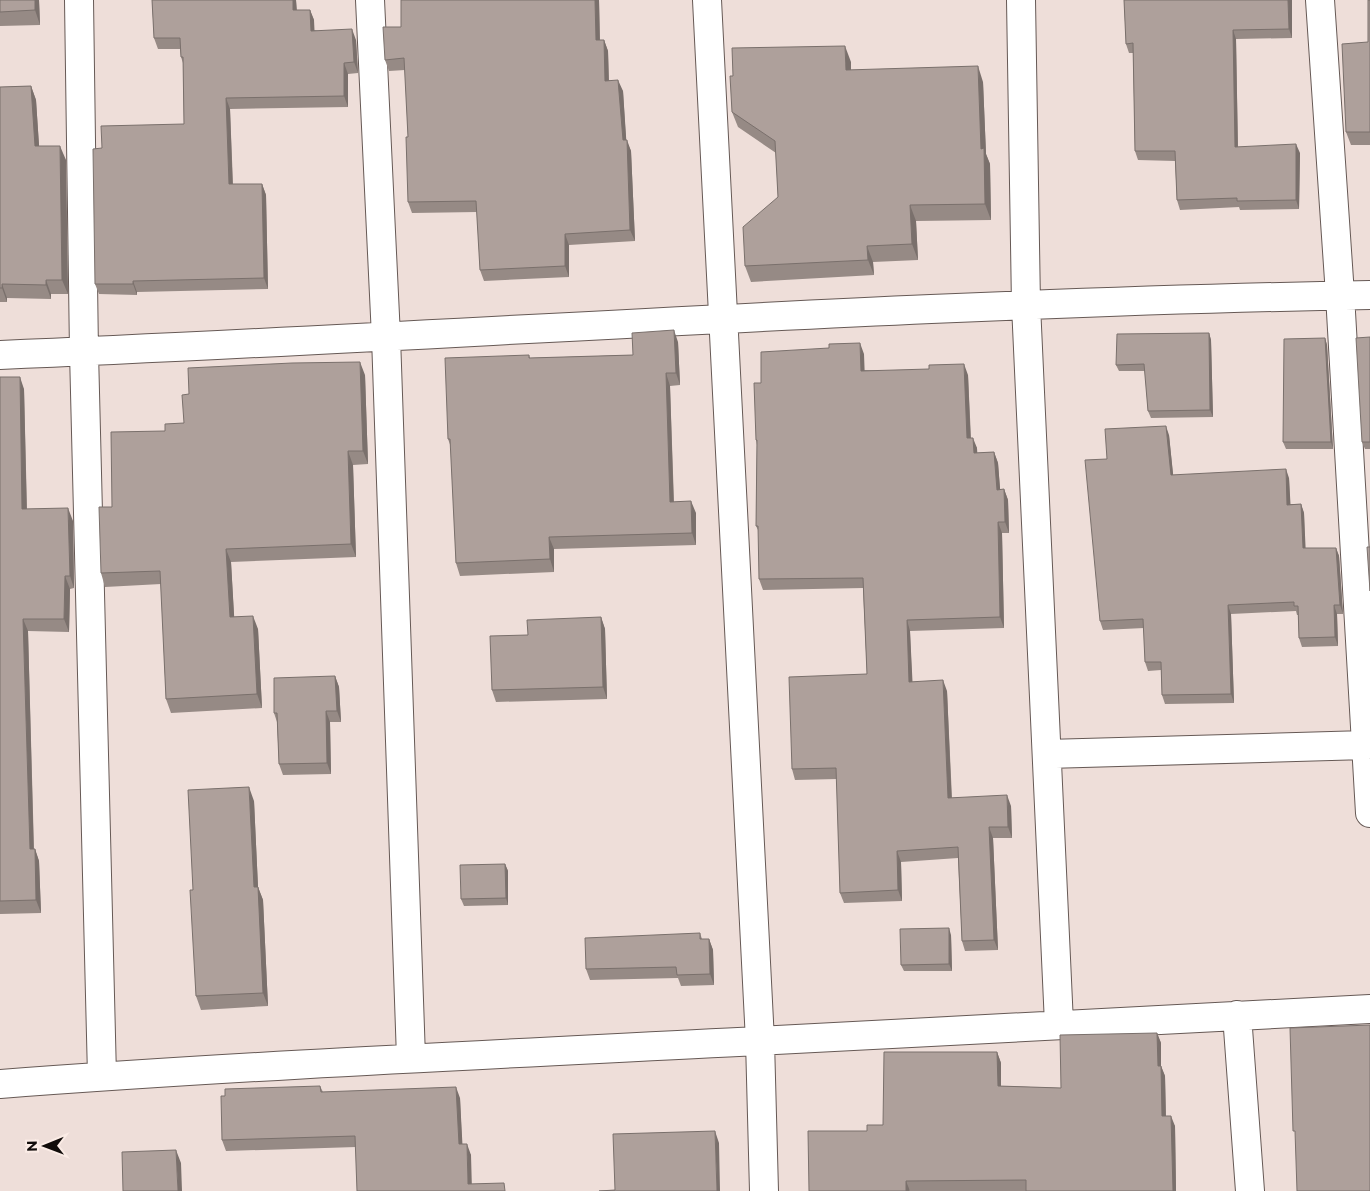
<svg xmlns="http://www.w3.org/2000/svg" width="1370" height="1191" viewBox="0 0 1370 1191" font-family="Montserrat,sans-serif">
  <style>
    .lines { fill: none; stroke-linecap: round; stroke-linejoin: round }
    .minor-casing { stroke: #665955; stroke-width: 30 }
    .minor { stroke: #fff; stroke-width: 28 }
    .wall { fill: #968a85 }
    .shaded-wall { fill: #7a706c }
    .building { fill: #aea09b; stroke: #7a706c }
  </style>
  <rect width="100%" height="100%" fill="#eeded9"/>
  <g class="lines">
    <defs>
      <path id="minor" d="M 79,0 L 84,352 L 102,1076
        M 370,0 L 386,337 L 411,1058
        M 707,0 L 760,1041 L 764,1191
        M 1021,0 L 1026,305 L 1059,1024
        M 1320,0 L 1340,295 L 1370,813
        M 0,355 C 457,336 913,303 1370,295
        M 1047,754 L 1366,745
        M 1237,1015 L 1250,1191
        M 0,1084 C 252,1065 505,1054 757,1041 C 962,1031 1166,1018 1370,1009"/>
    </defs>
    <use href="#minor" class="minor-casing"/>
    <use href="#minor" class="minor"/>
  </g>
  <path class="wall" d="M 0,0 L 39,0 L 40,25 L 0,26 Z
    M 152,0 L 296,0 L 297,10 L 310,10 L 314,20 L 314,30 L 356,40 L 358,73 L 348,74 L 348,107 L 230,109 L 233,184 L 262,184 L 266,195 L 268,289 L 137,292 L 137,295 L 99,294 L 95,284 L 102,148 L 184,124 L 183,63 L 181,57 L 180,49 L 158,49 L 154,38 Z
    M 599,0 L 600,40 L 604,40 L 608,51 L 609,80 L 623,91 L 626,140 L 631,151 L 635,241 L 569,245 L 569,277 L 484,281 L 480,270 L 477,212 L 412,213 L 408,202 L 408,137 L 405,70 L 389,71 L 385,60 L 401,27 Z
    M 1124,0 L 1292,0 L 1292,38 L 1236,39 L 1238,147 L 1300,153 L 1299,209 L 1240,210 L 1239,207 L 1180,210 L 1177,200 L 1175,161 L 1138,160 L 1135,151 L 1133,53 L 1129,53 L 1126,44 Z
    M 1370,0 L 1370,145 L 1351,145 L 1346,132 L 1368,42 Z
    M 851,62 L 851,70 L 983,82 L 986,154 L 990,164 L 991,220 L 916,221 L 918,260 L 873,262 L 874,275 L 751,282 L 745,266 L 778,197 L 776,153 L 738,127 L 732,112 Z
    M 31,86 L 36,100 L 39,146 L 66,160 L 68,294 L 51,294 L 51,299 L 7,298 L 7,302 L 0,302 L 0,87 Z
    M 1209,333 L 1211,340 L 1213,417 L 1151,418 L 1148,411 L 1145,371 L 1119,371 L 1116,365 Z
    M 1370,337 L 1370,449 L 1365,449 L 1362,442 Z
    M 1325,338 L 1327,345 L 1333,449 L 1286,449 L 1283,442 Z
    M 678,342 L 680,385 L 670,386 L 674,502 L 696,513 L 696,545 L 554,549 L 554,572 L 460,576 L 456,563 L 451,447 L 448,439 L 529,355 L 530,358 L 633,355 Z
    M 864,354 L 864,370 L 968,375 L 971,438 L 977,448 L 977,453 L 994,452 L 998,463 L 1000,490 L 1004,489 L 1008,500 L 1009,533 L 1002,533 L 1004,628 L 910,631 L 912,682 L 947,691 L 952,798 L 1011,806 L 1012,838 L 993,838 L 998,950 L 965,951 L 962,941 L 958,858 L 901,862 L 902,901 L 844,903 L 840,893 L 837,779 L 795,780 L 792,769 L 867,674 L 863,588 L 763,590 L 759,579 L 759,532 L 756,526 L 757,445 L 756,440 L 761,383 Z
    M 365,375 L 368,464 L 353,465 L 356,557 L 231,562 L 234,617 L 258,629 L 262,708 L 171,713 L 166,699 L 161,584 L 105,587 L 101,573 L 112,507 L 165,431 L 184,423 Z
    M 0,377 L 24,389 L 27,509 L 73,521 L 74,588 L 70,589 L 69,632 L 28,631 L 34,849 L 35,849 L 39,861 L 41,913 L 0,914 Z
    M 1169,435 L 1173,475 L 1289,478 L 1290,504 L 1301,504 L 1304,513 L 1305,548 L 1336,548 L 1339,556 L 1343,614 L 1337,614 L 1338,646 L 1302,647 L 1299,638 L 1298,615 L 1297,615 L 1296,611 L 1231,614 L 1234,703 L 1165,704 L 1162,695 L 1161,670 L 1148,671 L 1145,662 L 1144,628 L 1103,630 L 1100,621 L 1107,459 Z
    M 601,617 L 605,629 L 607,699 L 496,702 L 492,690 L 528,635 Z
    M 335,676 L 339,687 L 341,722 L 330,722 L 331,774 L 283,775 L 279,764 L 277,722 L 274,713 Z
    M 254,801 L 258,887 L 263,900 L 268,1006 L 201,1010 L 196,996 L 193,890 Z
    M 505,864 L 508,871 L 508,905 L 464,906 L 461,899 Z
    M 700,933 L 702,939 L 709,939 L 713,950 L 714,985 L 681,986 L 678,978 L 590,980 L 586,969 Z
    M 951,935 L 952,971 L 904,971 L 901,965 Z
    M 1157,1033 L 1161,1043 L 1161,1066 L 1165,1076 L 1166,1116 L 1175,1126 L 1176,1191 L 910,1191 L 867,1131 L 883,1125 L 997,1052 L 1001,1063 L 1001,1086 L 1061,1088 Z
    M 320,1086 L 323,1092 L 460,1098 L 462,1144 L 471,1155 L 357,1191 L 356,1147 L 226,1151 L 222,1140 Z"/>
  <path class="shaded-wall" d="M 35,0 L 39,0 L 40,25 L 35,10 Z
    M 293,0 L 296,0 L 297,21 L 293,10 Z
    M 595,0 L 599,0 L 600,51 L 596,40 Z
    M 1288,0 L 1292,0 L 1292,38 L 1289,29 Z
    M 310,10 L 314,20 L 315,41 L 311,31 Z
    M 352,29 L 356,40 L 358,73 L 354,62 Z
    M 1233,30 L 1236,39 L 1238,156 L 1235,147 Z
    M 604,40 L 608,51 L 609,92 L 605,81 Z
    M 845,46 L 851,62 L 851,86 L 846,70 Z
    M 344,63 L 348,74 L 348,107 L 344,96 Z
    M 978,66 L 983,82 L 986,154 L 990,164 L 991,220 L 985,204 L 981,149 Z
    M 618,80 L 623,91 L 627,151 L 623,140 Z
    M 31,86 L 36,100 L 40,160 L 35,146 Z
    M 226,98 L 230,109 L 233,195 L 229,184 Z
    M 627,140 L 631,151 L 635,241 L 630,230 Z
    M 1296,144 L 1300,153 L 1299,209 L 1296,200 Z
    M 60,146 L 66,160 L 68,294 L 62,280 Z
    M 262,184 L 266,195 L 268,289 L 264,278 Z
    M 910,205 L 916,221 L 918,260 L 912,244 Z
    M 565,234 L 569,245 L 569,277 L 565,266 Z
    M 867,246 L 873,262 L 874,275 L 868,260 Z
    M 46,280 L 51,294 L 51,299 L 46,285 Z
    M 133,281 L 137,292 L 137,295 L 133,284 Z
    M 2,284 L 7,298 L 7,302 L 2,288 Z
    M 674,330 L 678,342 L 680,385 L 676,373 Z
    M 1209,333 L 1211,340 L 1213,417 L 1210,410 Z
    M 1325,338 L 1327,345 L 1333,449 L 1331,442 Z
    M 860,343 L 864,354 L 865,381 L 861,371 Z
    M 360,362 L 365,375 L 368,464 L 363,451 Z
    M 964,364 L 968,375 L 971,449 L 967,438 Z
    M 666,373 L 670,386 L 674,514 L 670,502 Z
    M 20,377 L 24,389 L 27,522 L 22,509 Z
    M 1166,426 L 1169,435 L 1174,483 L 1171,475 Z
    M 973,438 L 977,448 L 978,464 L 974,453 Z
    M 348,451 L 353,465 L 356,557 L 351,544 Z
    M 994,452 L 998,463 L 1001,500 L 997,490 Z
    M 1286,469 L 1289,478 L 1291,513 L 1287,505 Z
    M 1004,489 L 1008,500 L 1009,533 L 1005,522 Z
    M 691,501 L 696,513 L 696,545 L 692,533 Z
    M 1301,504 L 1304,513 L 1306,557 L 1303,548 Z
    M 68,508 L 73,521 L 74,588 L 70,576 Z
    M 998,522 L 1002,533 L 1004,628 L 1000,617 Z
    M 549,537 L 554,549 L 554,572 L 550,559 Z
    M 1336,548 L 1339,556 L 1343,614 L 1340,605 Z
    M 226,549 L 231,562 L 235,631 L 230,617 Z
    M 65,576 L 70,589 L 69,632 L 64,619 Z
    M 1228,605 L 1231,614 L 1234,703 L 1231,694 Z
    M 1334,605 L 1337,614 L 1338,646 L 1335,637 Z
    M 253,616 L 258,629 L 262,708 L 257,694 Z
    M 601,617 L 605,629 L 607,699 L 603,687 Z
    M 23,619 L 28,631 L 34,861 L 30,849 Z
    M 907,620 L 910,631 L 913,692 L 909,682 Z
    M 335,676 L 339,687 L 341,722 L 337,711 Z
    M 943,680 L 947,691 L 952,808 L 948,798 Z
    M 326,711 L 330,722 L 331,774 L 327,763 Z
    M 249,787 L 254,801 L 258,887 L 263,900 L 268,1006 L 263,993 L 254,887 Z
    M 1007,795 L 1011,806 L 1012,838 L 1008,827 Z
    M 989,827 L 993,838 L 998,950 L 994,940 Z
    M 35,849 L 39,861 L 41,913 L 36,900 Z
    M 897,851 L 901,862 L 902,901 L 898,890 Z
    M 505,864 L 508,871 L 508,905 L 506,898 Z
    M 949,928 L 951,935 L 952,971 L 949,964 Z
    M 709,939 L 713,950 L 714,985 L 710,974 Z
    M 1157,1033 L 1161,1043 L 1161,1066 L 1165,1076 L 1166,1126 L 1162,1116 L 1158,1066 Z
    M 997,1052 L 1001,1063 L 1001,1097 L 998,1086 Z
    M 456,1087 L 460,1098 L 463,1155 L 459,1144 Z
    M 1171,1116 L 1175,1126 L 1176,1191 L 1173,1191 Z
    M 715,1131 L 719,1143 L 720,1191 L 717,1191 Z
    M 467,1144 L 471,1155 L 472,1191 L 468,1184 Z
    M 176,1150 L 181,1163 L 182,1191 L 178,1191 Z
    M 906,1181 L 910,1191 L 906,1191 Z"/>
  <path class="building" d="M 0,0 L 35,0 L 35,10 L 0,12 Z
    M 152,0 L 293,0 L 293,10 L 310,10 L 311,31 L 352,29 L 354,62 L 344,63 L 344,96 L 226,98 L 229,184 L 262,184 L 264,278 L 133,281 L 133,284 L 95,284 L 93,149 L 102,148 L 101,126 L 184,124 L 183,57 L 181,57 L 180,38 L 154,38 Z
    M 401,0 L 595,0 L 596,40 L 604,40 L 605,81 L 618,80 L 623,140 L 627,140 L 630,230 L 565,234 L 565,266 L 480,270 L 476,201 L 408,202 L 406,137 L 408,137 L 404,58 L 385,60 L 383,27 L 401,27 Z
    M 1124,0 L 1288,0 L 1289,29 L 1233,30 L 1235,147 L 1296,144 L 1296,200 L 1237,201 L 1237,198 L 1177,200 L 1175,151 L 1135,151 L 1133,43 L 1126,44 Z
    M 1368,0 L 1370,0 L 1370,132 L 1346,132 L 1342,44 L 1368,42 Z
    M 845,46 L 846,70 L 978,66 L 981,149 L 984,148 L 985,204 L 910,205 L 912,244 L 867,246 L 868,260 L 745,266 L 743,227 L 778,197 L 775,141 L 732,112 L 730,76 L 733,76 L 732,48 Z
    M 31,86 L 35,146 L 60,146 L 62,280 L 46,280 L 46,285 L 2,284 L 2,288 L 0,288 L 0,87 Z
    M 674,330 L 676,373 L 666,373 L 670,502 L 691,501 L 692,533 L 549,537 L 550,559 L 456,563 L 450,439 L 448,439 L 445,358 L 529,355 L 529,358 L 633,355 L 632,333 Z
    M 1209,333 L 1210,410 L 1148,411 L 1144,364 L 1116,365 L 1117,334 Z
    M 1370,337 L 1370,442 L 1362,442 L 1356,338 Z
    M 1325,338 L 1331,442 L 1283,442 L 1284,339 Z
    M 860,343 L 861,371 L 929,369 L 929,365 L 964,364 L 967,438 L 973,438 L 974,453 L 994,452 L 997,490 L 1004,489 L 1005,522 L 998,522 L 1000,617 L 907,620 L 909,682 L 943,680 L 948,798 L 1007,795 L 1008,827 L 989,827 L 994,940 L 962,941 L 958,847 L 897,851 L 898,890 L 840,893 L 836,768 L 792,769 L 789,677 L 867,674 L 863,578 L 759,579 L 758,526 L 756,526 L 757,440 L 756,440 L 754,383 L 761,383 L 761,352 L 829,348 L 829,344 Z
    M 360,362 L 363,451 L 348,451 L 351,544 L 226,549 L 230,617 L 253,616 L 257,694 L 166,699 L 160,571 L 101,573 L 99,507 L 112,507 L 111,432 L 165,431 L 165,424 L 184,423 L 182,395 L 189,394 L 188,368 L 292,363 Z
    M 0,377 L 20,377 L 22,509 L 68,508 L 70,576 L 65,576 L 64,619 L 23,619 L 30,849 L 35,849 L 36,900 L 0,901 Z
    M 1166,426 L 1171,475 L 1286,469 L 1287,505 L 1301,504 L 1303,548 L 1336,548 L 1340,605 L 1334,605 L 1335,637 L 1299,638 L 1298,606 L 1294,606 L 1294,602 L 1228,605 L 1231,694 L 1162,695 L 1161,662 L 1145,662 L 1143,619 L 1100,621 L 1085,460 L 1107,459 L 1105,429 Z
    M 1367,547 L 1370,547 L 1370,591 Z
    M 601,617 L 603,687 L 492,690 L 490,636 L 528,635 L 527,620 Z
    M 335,676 L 337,711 L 326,711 L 327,763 L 279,764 L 277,713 L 274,713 L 274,678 Z
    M 249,787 L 254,887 L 258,887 L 263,993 L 196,996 L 190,890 L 193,890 L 188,790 Z
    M 505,864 L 506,898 L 461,899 L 460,865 Z
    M 949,928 L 949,964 L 901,965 L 900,929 Z
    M 700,933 L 700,939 L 709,939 L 710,974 L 677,975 L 676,967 L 586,969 L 585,938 Z
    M 1370,1025 L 1370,1191 L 1297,1191 L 1295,1131 L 1293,1131 L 1290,1028 Z
    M 1157,1033 L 1158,1066 L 1161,1066 L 1162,1116 L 1171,1116 L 1173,1191 L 1026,1191 L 1026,1180 L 906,1181 L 906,1191 L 809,1191 L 808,1131 L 867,1131 L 867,1125 L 883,1125 L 884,1052 L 997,1052 L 998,1086 L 1061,1088 L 1060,1035 Z
    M 320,1086 L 321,1092 L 456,1087 L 459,1144 L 467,1144 L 468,1184 L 504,1183 L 505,1191 L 357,1191 L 355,1136 L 222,1140 L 221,1096 L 225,1096 L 225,1089 Z
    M 715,1131 L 717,1191 L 599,1191 L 615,1190 L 613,1134 Z
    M 176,1150 L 178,1191 L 123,1191 L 122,1152 Z"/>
  <g transform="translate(45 1146) rotate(269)" stroke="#fbece6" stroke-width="4" paint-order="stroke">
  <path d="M0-4L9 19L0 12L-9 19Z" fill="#110c0a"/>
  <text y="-8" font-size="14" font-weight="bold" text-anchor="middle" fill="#110c0a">N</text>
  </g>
</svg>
